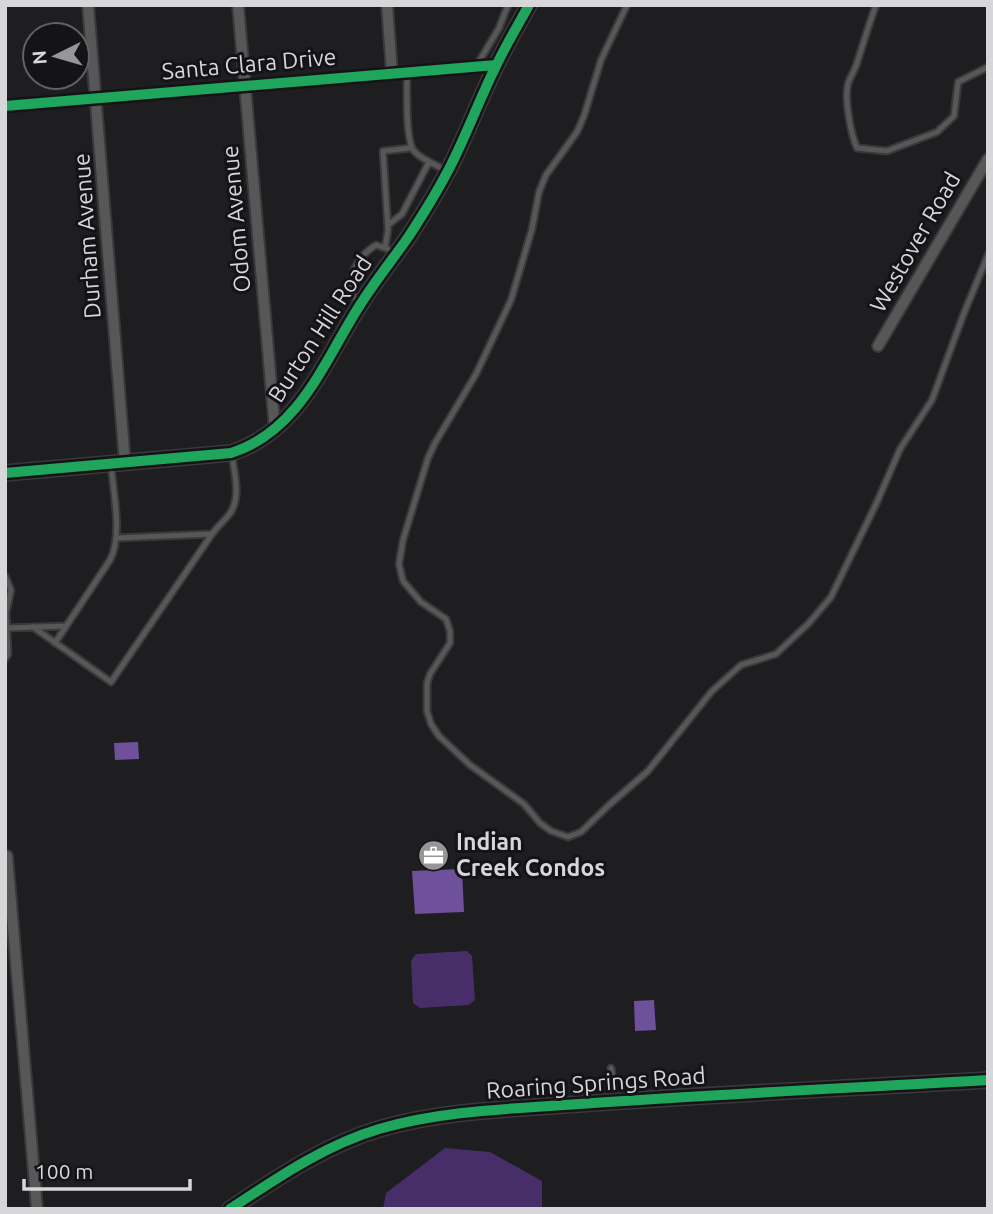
<svg xmlns="http://www.w3.org/2000/svg" width="993" height="1214" viewBox="0 0 993 1214" font-family="Ubuntu,sans-serif">
  <style>
    .green { fill: #482e69 }
    .water { fill: #6f509a }
    .lines { fill: none; stroke-linecap: round; stroke-linejoin: round }
    .service-casing { stroke: #39383b; stroke-width: 9 }
    .minor-casing { stroke: #39383b; stroke-width: 14 }
    .tertiary-casing { stroke: #39383b; stroke-width: 18 }
    .service { stroke: #575758; stroke-width: 5 }
    .minor { stroke: #575758; stroke-width: 10 }
    .tertiary { stroke: #575758; stroke-width: 14 }
    .cycleway-casing { stroke: #141317; stroke-width: 15 }
    .cycleway { stroke: #20a55d; stroke-width: 10 }
    .labels { text-anchor: middle; stroke-width: 6; stroke-linejoin: round; paint-order: stroke }
    .street-label { font-size: 23px; fill: #d7d6d9; stroke: #141317 }
    .poi-label { font-size: 23px; font-weight: bold; fill: #d7d6d9; stroke: #141317; text-anchor: start }
  </style>
  <rect width="100%" height="100%" fill="#1e1d1f"/>
  <path class="green" d="M 467,951 L 472,956 L 475,1000 L 469,1005 L 420,1008 L 413,1003 L 411,961 L 416,954 Z
    M 445,1148 L 490,1152 L 542,1181 L 542,1209 L 383,1209 L 386,1193 Z"/>
  <path class="water" d="M 138,742 L 139,759 L 115,760 L 114,743 Z
    M 462,869 L 464,912 L 415,914 L 412,871 Z
    M 654,1000 L 656,1030 L 635,1031 L 634,1001 Z"/>
  <g class="lines">
    <defs>
      <path id="service" d="M 627,5 L 601,60 L 584,116 L 577,132 L 546,175 L 539,192 L 532,229 L 511,300 L 476,374 L 435,443 L 428,458 L 403,540 L 399,564 L 403,581 L 421,602 L 446,619 L 450,631 L 450,643 L 430,674 L 427,683 L 427,711 L 431,724 L 439,736 L 470,765 L 524,804 L 540,823 L 551,831 L 568,837 L 581,832 L 609,805 L 648,771 L 712,691 L 741,665 L 776,654 L 809,623 L 831,597 L 877,502 L 900,449 L 932,400 L 964,313 L 988,255
        M 876,5 C 869,24 863,44 857,63 C 855,70 850,77 848,84 C 844,98 851,135 857,148 L 887,151 L 937,132 L 954,116 L 958,82 L 988,67
        M 477,65 L 499,28 L 508,5
        M 407,73 C 407,89 405,140 414,151 C 422,160 436,165 448,171
        M 388,225 L 402,214 L 429,162
        M 385,248 L 388,230 L 383,151 L 411,148
        M 360,304 C 357,301 354,298 353,295 C 344,277 361,254 376,245 L 388,249
        M 116,538 L 212,534 C 218,526 226,519 231,512 C 241,495 234,473 232,455
        M 5,576 L 11,590 L 6,613 L 8,654 L 5,659
        M 33,627 L 111,682 L 212,534
        M 7,628 L 66,626
        M 55,643 L 110,560 C 123,537 113,491 111,464
        M 611,1068 L 612,1074"/>
      <path id="minor" d="M 88,5 L 125,463
        M 238,5 L 275,430
        M 387,5 L 392,73
        M 5,106 L 496,65
        M 878,346 L 988,159
        M 7,856 L 37,1209"/>
      <path id="tertiary" d="M 5,473 L 231,453 C 300,431 324,361 360,305 C 375,281 393,259 409,236 C 424,213 440,187 452,163 C 468,131 480,98 496,66 C 506,45 518,25 529,5
        M 230,1209 C 277,1178 325,1145 379,1129 C 444,1110 513,1109 579,1104 C 715,1094 852,1088 988,1080"/>
    </defs>
    <use href="#service" class="service-casing"/>
    <use href="#minor" class="minor-casing"/>
    <use href="#tertiary" class="tertiary-casing"/>
    <use href="#service" class="service"/>
    <use href="#minor" class="minor"/>
    <use href="#tertiary" class="tertiary"/>
    <defs>
      <path id="cycleway" d="M 5,106 L 496,65
        M 5,473 L 231,453 C 300,431 324,361 360,305 C 375,281 393,259 409,236 C 424,213 440,187 452,163 C 468,131 480,98 496,66 C 506,45 518,25 529,5
        M 230,1209 C 277,1178 325,1145 379,1129 C 444,1110 513,1109 579,1104 C 715,1094 852,1088 988,1080"/>
    </defs>
    <use href="#cycleway" class="cycleway-casing"/>
    <use href="#cycleway" class="cycleway"/>
  </g>
  <defs>
    <symbol id="office-disc" viewBox="-11 -11 22 22"><circle r="9.5" fill="#969598" stroke="#141317"/><path d="M-6-3h4V-5.5h4V-3h4V5H-6ZM-1-4.5V-3h2v-1.5ZM-6 0V1H6V0Z" fill="#fff"/></symbol>
  </defs>
  <g fill-rule="evenodd">
    <use href="#office-disc" x="416" y="838" width="35" height="35"/>
  </g>
  <g class="labels">
    <g class="street-label">
      <text transform="translate(249 64) rotate(-5)" y="8">Santa Clara Drive</text>
      <text transform="translate(236 219) rotate(-95)" y="8">Odom Avenue</text>
      <text transform="translate(87 236) rotate(-94)" y="8">Durham Avenue</text>
      <text transform="translate(915 242) rotate(-60)" y="8">Westover Road</text>
      <text transform="translate(320 329) rotate(-57)" y="8">Burton Hill Road</text>
      <text transform="translate(596 1083) rotate(-4)" y="8">Roaring Springs Road</text>
    </g>
    <g class="poi-label">
      <text x="456" y="850">Indian<tspan x="456" dy="26">Creek Condos</tspan></text>
    </g>
  </g>
  <rect width="993" height="1214" fill="none" stroke="#d7d6d9" stroke-width="14"/>
  <g transform="translate(56 56) rotate(265)"><circle r="33" fill="#141317" stroke="#626165" stroke-width="2"/>
  <path d="M0-5L12 26L0 18L-12 26Z" fill="#969598"/>
  <text y="-10" font-size="19" font-weight="bold" text-anchor="middle" fill="#d7d6d9">N</text>
  </g>
  <path d="M24 1179v10h166v-10" fill="none" stroke="#d7d6d9" stroke-width="3.5"/>
  <text x="35" y="1179" font-size="21" fill="#d7d6d9" stroke="#141317" stroke-width="5" paint-order="stroke">100 m</text>
</svg>
